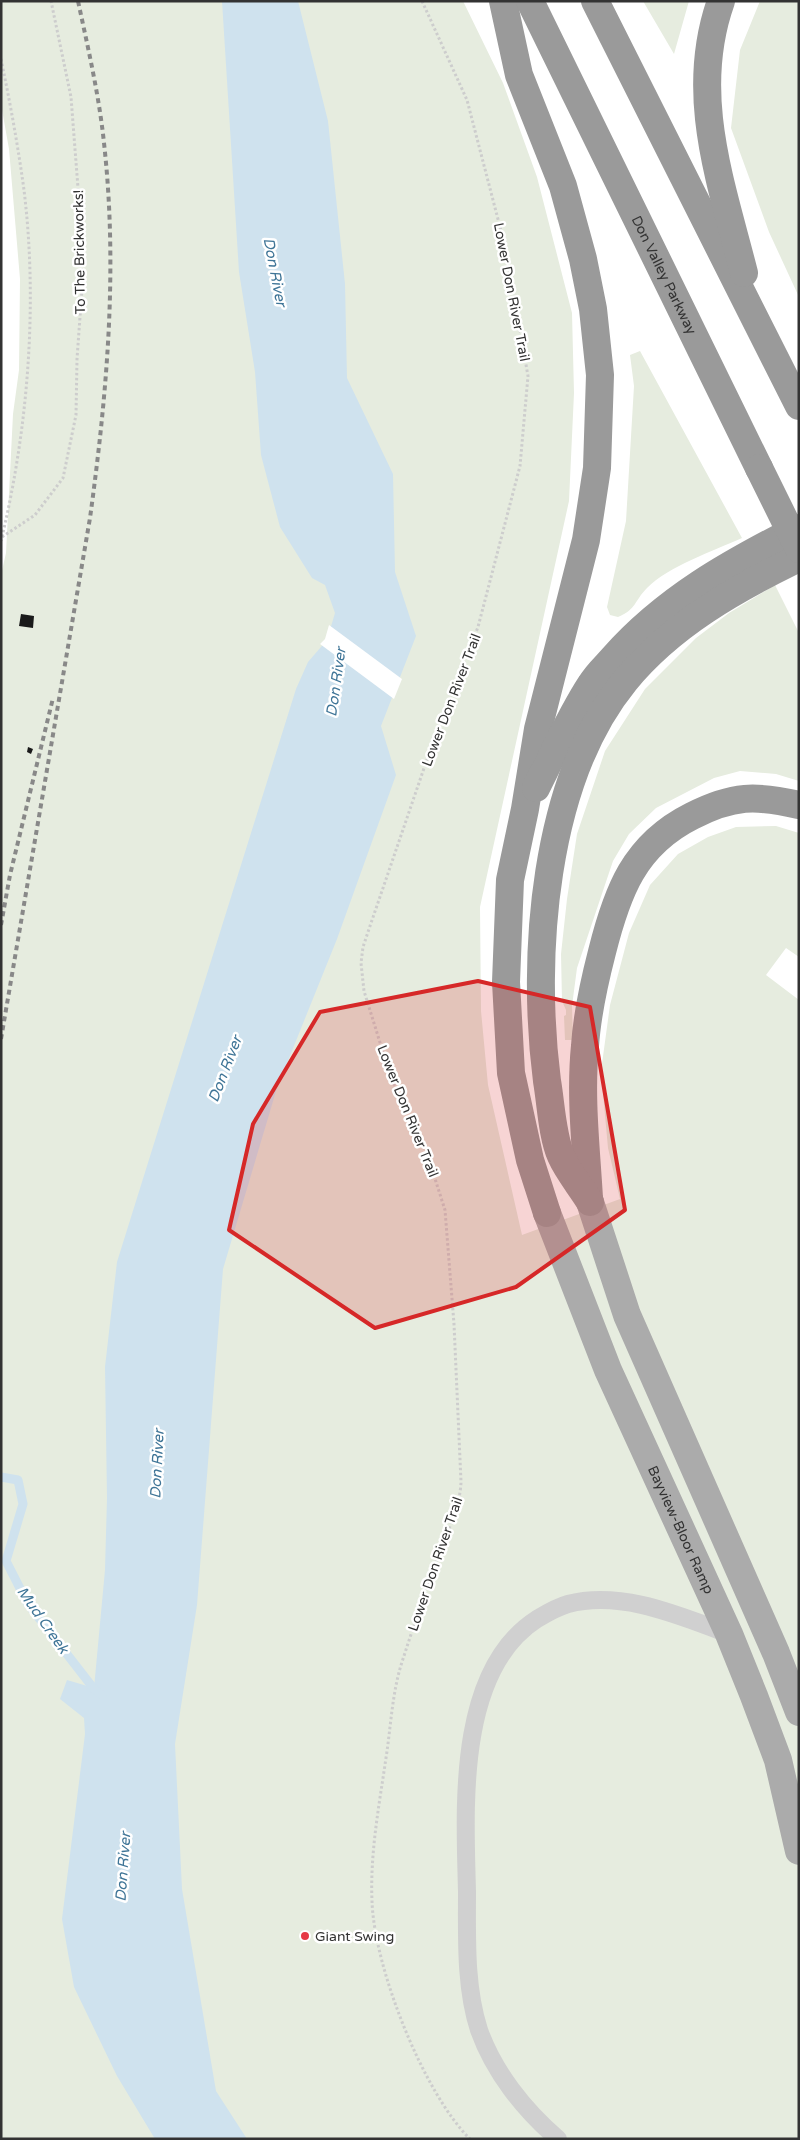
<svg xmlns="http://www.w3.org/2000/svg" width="800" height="2140" viewBox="0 0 800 2140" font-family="'Varela Round',sans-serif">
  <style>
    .green { fill: #e6ecdf }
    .water { fill: #cfe2ee }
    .pier { fill: #fff }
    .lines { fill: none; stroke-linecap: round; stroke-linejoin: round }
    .stream { stroke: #cfe2ee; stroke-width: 9 }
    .building { fill: #1a1a1a }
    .path { stroke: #cdcdcd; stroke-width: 3; stroke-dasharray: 2.5 2.5; stroke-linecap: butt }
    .service { stroke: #d0d0d0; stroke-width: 18 }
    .primary { stroke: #ababab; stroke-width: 28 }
    .motorway { stroke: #9a9a9a; stroke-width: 28 }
    .rail { stroke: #888; stroke-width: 4; stroke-dasharray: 5 4; stroke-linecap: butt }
    .motorway-bridge { stroke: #9a9a9a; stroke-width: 28 }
    .marked { fill: #d62828; fill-opacity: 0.2; stroke: #d62828; stroke-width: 4; stroke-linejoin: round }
    .poi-dot { fill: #e63946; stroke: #fff; stroke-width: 2 }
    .labels { text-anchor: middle; stroke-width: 5; stroke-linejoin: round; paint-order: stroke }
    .street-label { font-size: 14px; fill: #333; stroke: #fff }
    .poi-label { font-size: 14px; fill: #333; stroke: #fff; text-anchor: start }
    .water-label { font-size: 15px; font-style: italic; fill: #3f7597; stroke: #fff }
  </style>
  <rect width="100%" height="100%" fill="#fff"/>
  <path class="green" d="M 1,1 L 463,1 L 503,83 L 537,177 L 572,313 L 574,393 L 569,501 L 480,907 L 481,1011 L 488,1085 L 522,1235 L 620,1199 L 608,1148 L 601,1071 L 610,1005 L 629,933 L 650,885 L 678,854 L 708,837 L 736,827 L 776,826 L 799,833 L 799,957 L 786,948 L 766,975 L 799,1000 L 799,2139 L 1,2139 L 1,575 L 6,553 L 13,414 L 19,370 L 20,279 L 9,149 L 1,104 Z
    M 643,1 L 689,1 L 674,54 Z
    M 760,1 L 799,1 L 799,297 L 769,232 L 731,128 L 740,50 Z
    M 640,351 L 742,538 C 713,551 669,566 647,588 C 634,601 637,609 618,617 L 610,615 L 607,607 L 626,521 L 634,386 L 630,355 Z
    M 775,585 L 799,633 L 799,781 L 776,774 L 740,771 L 714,778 L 656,808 L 629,834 L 613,861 L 577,968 L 572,1006 L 573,1040 L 565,1040 L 564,1016 L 566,1015 L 566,1010 L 562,1001 L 561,954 L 567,899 L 577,834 L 605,751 L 645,689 L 696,638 L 729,613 Z"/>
  <path class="water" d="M 222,1 L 298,1 L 328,121 L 345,284 L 347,378 L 393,474 L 395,572 L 416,636 L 381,726 L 396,775 L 337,939 L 277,1088 L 223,1269 L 197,1605 L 175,1744 L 182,1889 L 216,2091 L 247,2139 L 155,2139 L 117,2076 L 74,1987 L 62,1919 L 85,1734 L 84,1718 L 60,1699 L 67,1680 L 94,1688 L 105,1570 L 107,1498 L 105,1367 L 117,1262 L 296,689 L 308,662 L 327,640 L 335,613 L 325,585 L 312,578 L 280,527 L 261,455 L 255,372 L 239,272 Z"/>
  <path class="pier" d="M 329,625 L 402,679 L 394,699 L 320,644 L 325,639 Z"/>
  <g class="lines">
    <path class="stream" d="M 1,1477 L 18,1480 L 23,1504 L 6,1561 L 28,1604 L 94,1689 L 102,1695"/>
  </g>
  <path class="building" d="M 21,614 L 34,616 L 33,628 L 19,626 Z
    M 28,747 L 33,749 L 31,754 L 27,752 Z"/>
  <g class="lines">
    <path class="path" d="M 422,1 L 467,100 L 506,250 L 528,376 L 520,466 L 478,627 L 434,739 L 370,926 L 363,947 L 361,963 L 364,991 L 391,1078 L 428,1157 L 445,1210 L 454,1324 L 461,1482 C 460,1509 445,1536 436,1561 C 424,1595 413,1628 402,1662 C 392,1693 391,1726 386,1758 C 379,1806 370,1853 372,1901 C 374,1967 423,2092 470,2139
      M 1,59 C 10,102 18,146 24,190 C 38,304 28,430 1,541
      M 2,537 L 35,515 L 63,478 L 76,415 L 77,359 L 82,289 L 79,201 L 71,97 L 51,1"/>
    <path class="service" d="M 558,2139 C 524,2110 494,2072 479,2030 C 465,1987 467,1937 467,1892 C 465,1808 456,1671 537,1619 C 547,1613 557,1607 568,1604 C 622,1590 680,1616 729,1634"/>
    <g class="primary">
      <path d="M 590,1202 L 627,1315 L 776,1653 L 799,1712"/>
      <path id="s1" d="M 547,1213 L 608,1370 L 729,1634 L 754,1696 L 778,1760 L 799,1851"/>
    </g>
    <g class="motorway">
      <path d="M 503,1 L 519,75 L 563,186 L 583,259 L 593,309 L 600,375 L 597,468 L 586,540 L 538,729 L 525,809 L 510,880 L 506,982 L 511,1073 L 530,1160 L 547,1213"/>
      <path id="s2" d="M 530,1 L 759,468"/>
      <path d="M 595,1 L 799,406"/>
      <path d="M 721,1 C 688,94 721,182 744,273"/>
      <path d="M 536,788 C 554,753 570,716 591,684 C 597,674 606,666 613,658 C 665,599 730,563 799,528"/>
      <path d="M 589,1198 C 586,1147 580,1096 585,1046 C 587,1014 594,983 602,952 C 617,892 634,845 692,816 C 733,795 756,795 799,805"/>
      <path d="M 590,1202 C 581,1187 568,1172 561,1156 C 552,1135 551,1104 547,1081 C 531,957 543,781 625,681 C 671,625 735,589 799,558"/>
    </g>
    <path class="rail" d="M 1,925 L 10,875 L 53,698
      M 1,1039 L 90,518 C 107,394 118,269 104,143 C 99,95 88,48 78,1"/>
    <path class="motorway-bridge" d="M 759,468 L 799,549"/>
  </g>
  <path class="marked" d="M 478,981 L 590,1007 L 625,1210 L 516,1287 L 375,1328 L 229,1230 L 253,1124 L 320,1012 Z"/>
  <circle class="poi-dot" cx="305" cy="1936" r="5"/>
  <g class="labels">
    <g class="street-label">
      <text transform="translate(79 252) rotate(-91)" y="5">To The Brickworks!</text>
      <text dy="5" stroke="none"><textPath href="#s2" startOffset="305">Don Valley Parkway</textPath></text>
      <text transform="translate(512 292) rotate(79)" y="5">Lower Don River Trail</text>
      <text transform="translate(451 700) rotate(-69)" y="5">Lower Don River Trail</text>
      <text transform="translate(408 1111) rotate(68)" y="5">Lower Don River Trail</text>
      <text dy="5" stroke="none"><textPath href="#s1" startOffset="344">Bayview-Bloor Ramp</textPath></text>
      <text transform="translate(435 1564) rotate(-71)" y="5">Lower Don River Trail</text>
    </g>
    <g class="poi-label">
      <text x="315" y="1941">Giant Swing</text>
    </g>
    <g class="water-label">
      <text transform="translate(275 272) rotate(79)" y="5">Don River</text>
      <text transform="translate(336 682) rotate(-82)" y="5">Don River</text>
      <text transform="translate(225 1069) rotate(-69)" y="5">Don River</text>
      <text transform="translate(157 1464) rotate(-87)" y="5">Don River</text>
      <text transform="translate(43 1620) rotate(55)" y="5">Mud Creek</text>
      <text transform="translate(123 1867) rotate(-86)" y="5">Don River</text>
    </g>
  </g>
  <rect width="800" height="2140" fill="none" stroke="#333333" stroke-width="5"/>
</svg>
